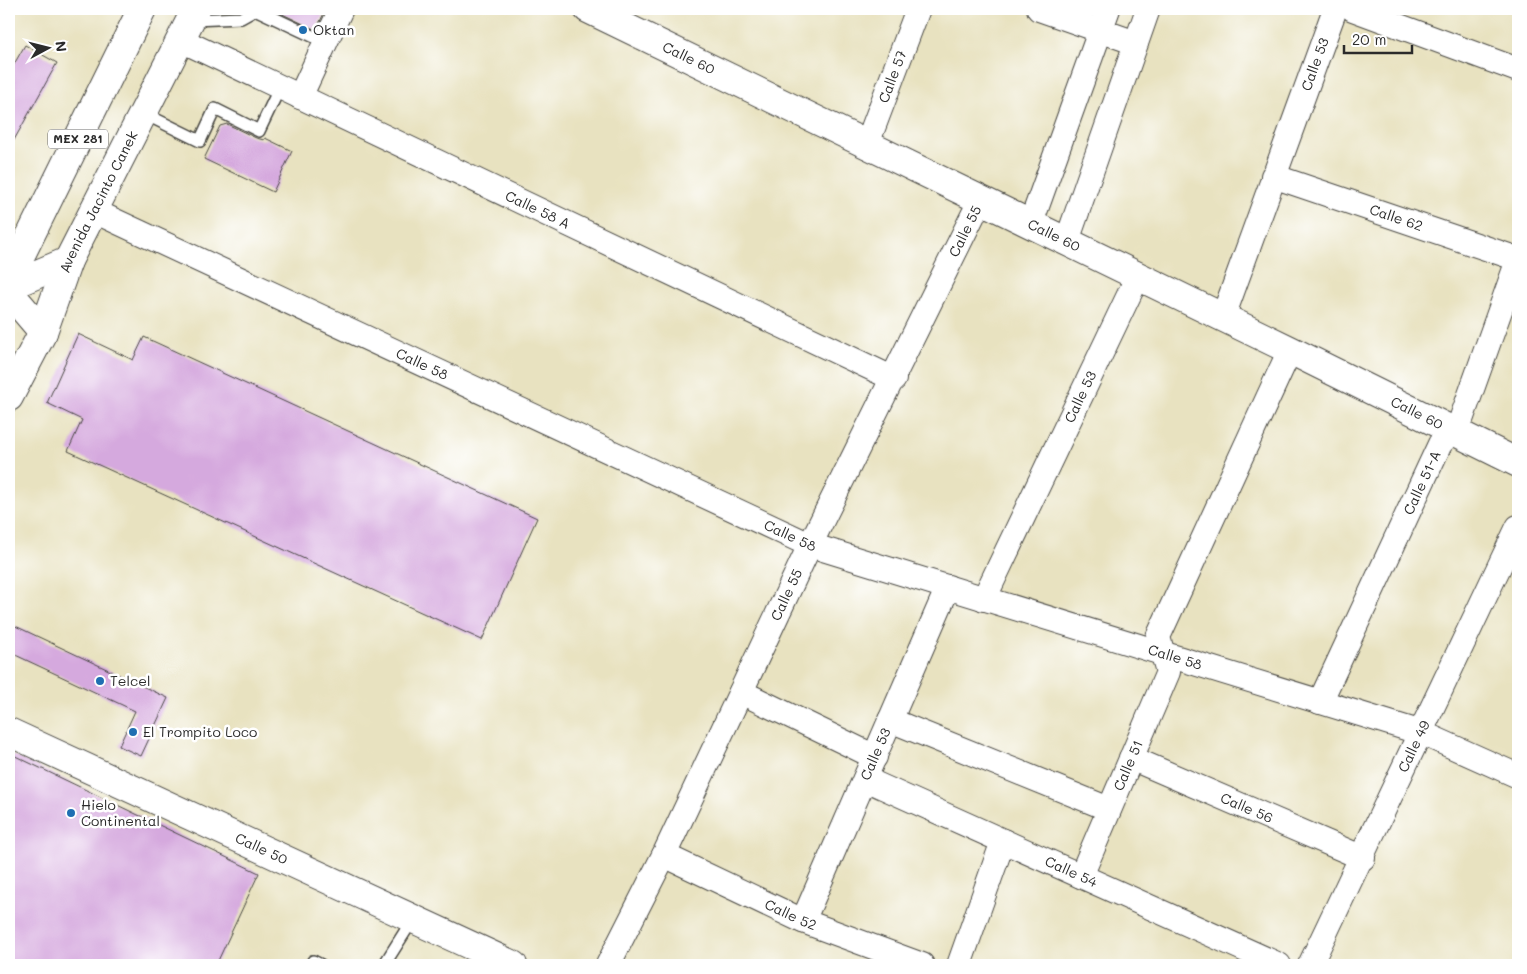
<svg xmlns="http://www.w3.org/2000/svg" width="1527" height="974" viewBox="0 0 1527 974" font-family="Mali,sans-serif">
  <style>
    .building { fill: #d5a9de }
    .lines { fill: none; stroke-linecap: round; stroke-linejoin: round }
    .lane-casing { stroke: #474641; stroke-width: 14 }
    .street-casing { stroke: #474641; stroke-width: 26 }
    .secondary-casing { stroke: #474641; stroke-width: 30 }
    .primary-casing { stroke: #474641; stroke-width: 30 }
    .lane { stroke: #fff; stroke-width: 11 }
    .street { stroke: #fff; stroke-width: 24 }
    .secondary { stroke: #fff; stroke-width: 28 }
    .primary { stroke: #fff; stroke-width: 28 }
    .poi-dot { fill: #1f6fb2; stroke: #fff; stroke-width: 2 }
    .labels { text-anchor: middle; stroke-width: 5; stroke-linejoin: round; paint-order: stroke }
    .shield { fill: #fff; stroke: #6b6b6b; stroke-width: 1 }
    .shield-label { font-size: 12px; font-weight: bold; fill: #2b2b2b }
    .poi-label { font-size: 14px; fill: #2b2b2b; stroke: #fff; text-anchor: start }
    .street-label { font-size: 14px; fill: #2b2b2b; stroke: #fff }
  </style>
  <rect width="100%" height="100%" fill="#fff"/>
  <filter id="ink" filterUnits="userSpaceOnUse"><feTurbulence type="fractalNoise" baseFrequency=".02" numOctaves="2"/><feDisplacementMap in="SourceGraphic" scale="10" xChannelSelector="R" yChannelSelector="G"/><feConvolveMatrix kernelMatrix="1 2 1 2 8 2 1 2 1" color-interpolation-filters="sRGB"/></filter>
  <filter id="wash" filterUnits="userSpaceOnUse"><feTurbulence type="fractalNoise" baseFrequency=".0096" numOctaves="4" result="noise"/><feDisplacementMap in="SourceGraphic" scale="20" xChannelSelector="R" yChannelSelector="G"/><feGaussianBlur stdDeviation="1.12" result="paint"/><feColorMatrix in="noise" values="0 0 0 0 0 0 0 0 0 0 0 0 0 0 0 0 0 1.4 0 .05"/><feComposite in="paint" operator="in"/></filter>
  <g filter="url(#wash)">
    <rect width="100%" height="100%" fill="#e8e2c0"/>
    <g id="blocks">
      <path class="building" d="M 272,9 L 326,9 L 316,30 Z
        M 25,45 L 57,63 L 9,149 L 9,73 Z
        M 227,124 L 256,138 L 264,140 L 265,138 L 292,151 L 273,192 L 204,159 L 220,126 Z
        M 78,334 L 133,360 L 144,337 L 537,518 L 482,640 L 68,451 L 82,420 L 47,403 Z
        M 9,623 L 168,698 L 141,756 L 119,746 L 135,711 L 9,652 Z
        M 9,753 L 259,873 L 216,965 L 9,965 Z"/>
    </g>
  </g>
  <g filter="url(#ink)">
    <use href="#blocks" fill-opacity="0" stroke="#474641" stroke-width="1"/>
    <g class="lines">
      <defs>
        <path id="lane" d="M 257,10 L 325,42
          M 192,20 L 241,18 L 257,9
          M 143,113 L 200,141 L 215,109 L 259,131 L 280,87
          M 313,961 L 321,965
          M 384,965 L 413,919"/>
        <g id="street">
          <path d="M 1039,9 L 1136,43"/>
          <path d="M 1353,9 L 1518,70"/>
          <path id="s1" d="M 181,40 L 894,379"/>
          <path d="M 300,97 L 341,9"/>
          <path id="s2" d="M 867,144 L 918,9"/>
          <path id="s3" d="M 1273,176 L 1518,259"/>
          <path id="s4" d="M 94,211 L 810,545 L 1422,733 L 1518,776"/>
          <path d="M 1031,223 L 1108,9"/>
          <path d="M 1067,241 L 1148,9"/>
          <path id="s5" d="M 1223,317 L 1335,9"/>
          <path id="s6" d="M 984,599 L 1138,276"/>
          <path d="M 741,692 L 875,757"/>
          <path id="s7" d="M 1320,702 L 1440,444 L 1461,420 L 1518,260"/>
          <path d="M 890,720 L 1109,809"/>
          <path id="s8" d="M 1131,758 L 1363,858"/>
          <path id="s9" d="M 865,779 L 1279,965"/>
          <path id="s10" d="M 664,855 L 803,921 L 922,965"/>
          <path id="s11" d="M 1081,876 L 1168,672 L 1158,637 L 1290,350"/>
          <path id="s12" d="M 803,921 L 948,587"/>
          <path id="s13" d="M 608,965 L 664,855 L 810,545 L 981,199"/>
          <path d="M 959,965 L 1003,841"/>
          <path id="s14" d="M 1310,965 L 1518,527"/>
        </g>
        <g id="secondary">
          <path id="s15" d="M 588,9 L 1290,350 L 1518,463"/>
          <path d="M 9,286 L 68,261"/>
          <path d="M 9,292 L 43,332"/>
          <path id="s16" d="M 9,732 L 513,965"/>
        </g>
        <g id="primary">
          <path d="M 9,279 L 142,9"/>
          <path id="s17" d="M 9,397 L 43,332 L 68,261 L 196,9"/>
        </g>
      </defs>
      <use href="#lane" class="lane-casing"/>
      <use href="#street" class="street-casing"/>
      <use href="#secondary" class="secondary-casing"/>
      <use href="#primary" class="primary-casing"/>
      <use href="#lane" class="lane"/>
      <use href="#street" class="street"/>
      <use href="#secondary" class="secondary"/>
      <use href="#primary" class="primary"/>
    </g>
  </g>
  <g class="poi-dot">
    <circle cx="303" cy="30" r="5"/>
    <circle cx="100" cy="681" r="5"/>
    <circle cx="133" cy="732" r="5"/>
    <circle cx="71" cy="813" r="5"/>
  </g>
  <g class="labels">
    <rect class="shield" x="48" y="129.5" width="60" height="19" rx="4"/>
    <g class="shield-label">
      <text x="78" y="143">MEX 281</text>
    </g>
    <g class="poi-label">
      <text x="313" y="35">Oktan</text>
      <text x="110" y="686">Telcel</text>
      <text x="143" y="737">El Trompito Loco</text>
      <text x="81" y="810">Hielo<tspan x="81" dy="16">Continental</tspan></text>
    </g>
    <g class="street-label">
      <text dy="5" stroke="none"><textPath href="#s15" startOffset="112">Calle 60</textPath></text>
      <text dy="5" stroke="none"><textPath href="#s5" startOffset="269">Calle 53</textPath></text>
      <text dy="5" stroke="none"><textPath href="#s2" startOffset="72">Calle 57</textPath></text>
      <text dy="5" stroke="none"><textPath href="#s17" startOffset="215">Avenida Jacinto Canek</textPath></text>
      <text dy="5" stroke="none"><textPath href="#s1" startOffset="395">Calle 58 A</textPath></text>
      <text dy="5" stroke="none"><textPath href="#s3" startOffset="130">Calle 62</textPath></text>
      <text dy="5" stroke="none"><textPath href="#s13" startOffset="816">Calle 55</textPath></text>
      <text dy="5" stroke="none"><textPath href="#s15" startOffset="518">Calle 60</textPath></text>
      <text dy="5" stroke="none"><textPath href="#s4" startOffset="362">Calle 58</textPath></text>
      <text dy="5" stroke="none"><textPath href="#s6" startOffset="224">Calle 53</textPath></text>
      <text dy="5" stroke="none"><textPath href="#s15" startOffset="922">Calle 60</textPath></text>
      <text dy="5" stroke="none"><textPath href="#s7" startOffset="242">Calle 51-A</textPath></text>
      <text dy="5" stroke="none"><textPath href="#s4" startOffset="768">Calle 58</textPath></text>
      <text dy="5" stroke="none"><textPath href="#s13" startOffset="411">Calle 55</textPath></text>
      <text dy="5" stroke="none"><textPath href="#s4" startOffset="1172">Calle 58</textPath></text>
      <text dy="5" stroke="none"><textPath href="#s14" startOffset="242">Calle 49</textPath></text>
      <text dy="5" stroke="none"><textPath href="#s12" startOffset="182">Calle 53</textPath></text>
      <text dy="5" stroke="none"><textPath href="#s11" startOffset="120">Calle 51</textPath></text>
      <text dy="5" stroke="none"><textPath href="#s8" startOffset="126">Calle 56</textPath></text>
      <text dy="5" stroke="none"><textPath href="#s16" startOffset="278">Calle 50</textPath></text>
      <text dy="5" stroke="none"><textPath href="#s9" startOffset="226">Calle 54</textPath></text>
      <text dy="5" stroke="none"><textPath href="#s10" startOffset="140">Calle 52</textPath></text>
    </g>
  </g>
  <rect width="1527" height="974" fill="none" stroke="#fff" stroke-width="30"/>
  <g transform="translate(48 48) rotate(83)" stroke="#ffffff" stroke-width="4" paint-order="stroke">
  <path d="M0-4L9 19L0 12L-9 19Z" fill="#2b2b2b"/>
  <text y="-8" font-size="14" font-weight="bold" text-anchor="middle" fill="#2b2b2b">N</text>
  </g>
  <path d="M1344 45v8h68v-8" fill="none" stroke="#2b2b2b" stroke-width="2.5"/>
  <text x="1352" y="45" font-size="15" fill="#2b2b2b" stroke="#ffffff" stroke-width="4" paint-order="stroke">20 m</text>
</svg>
